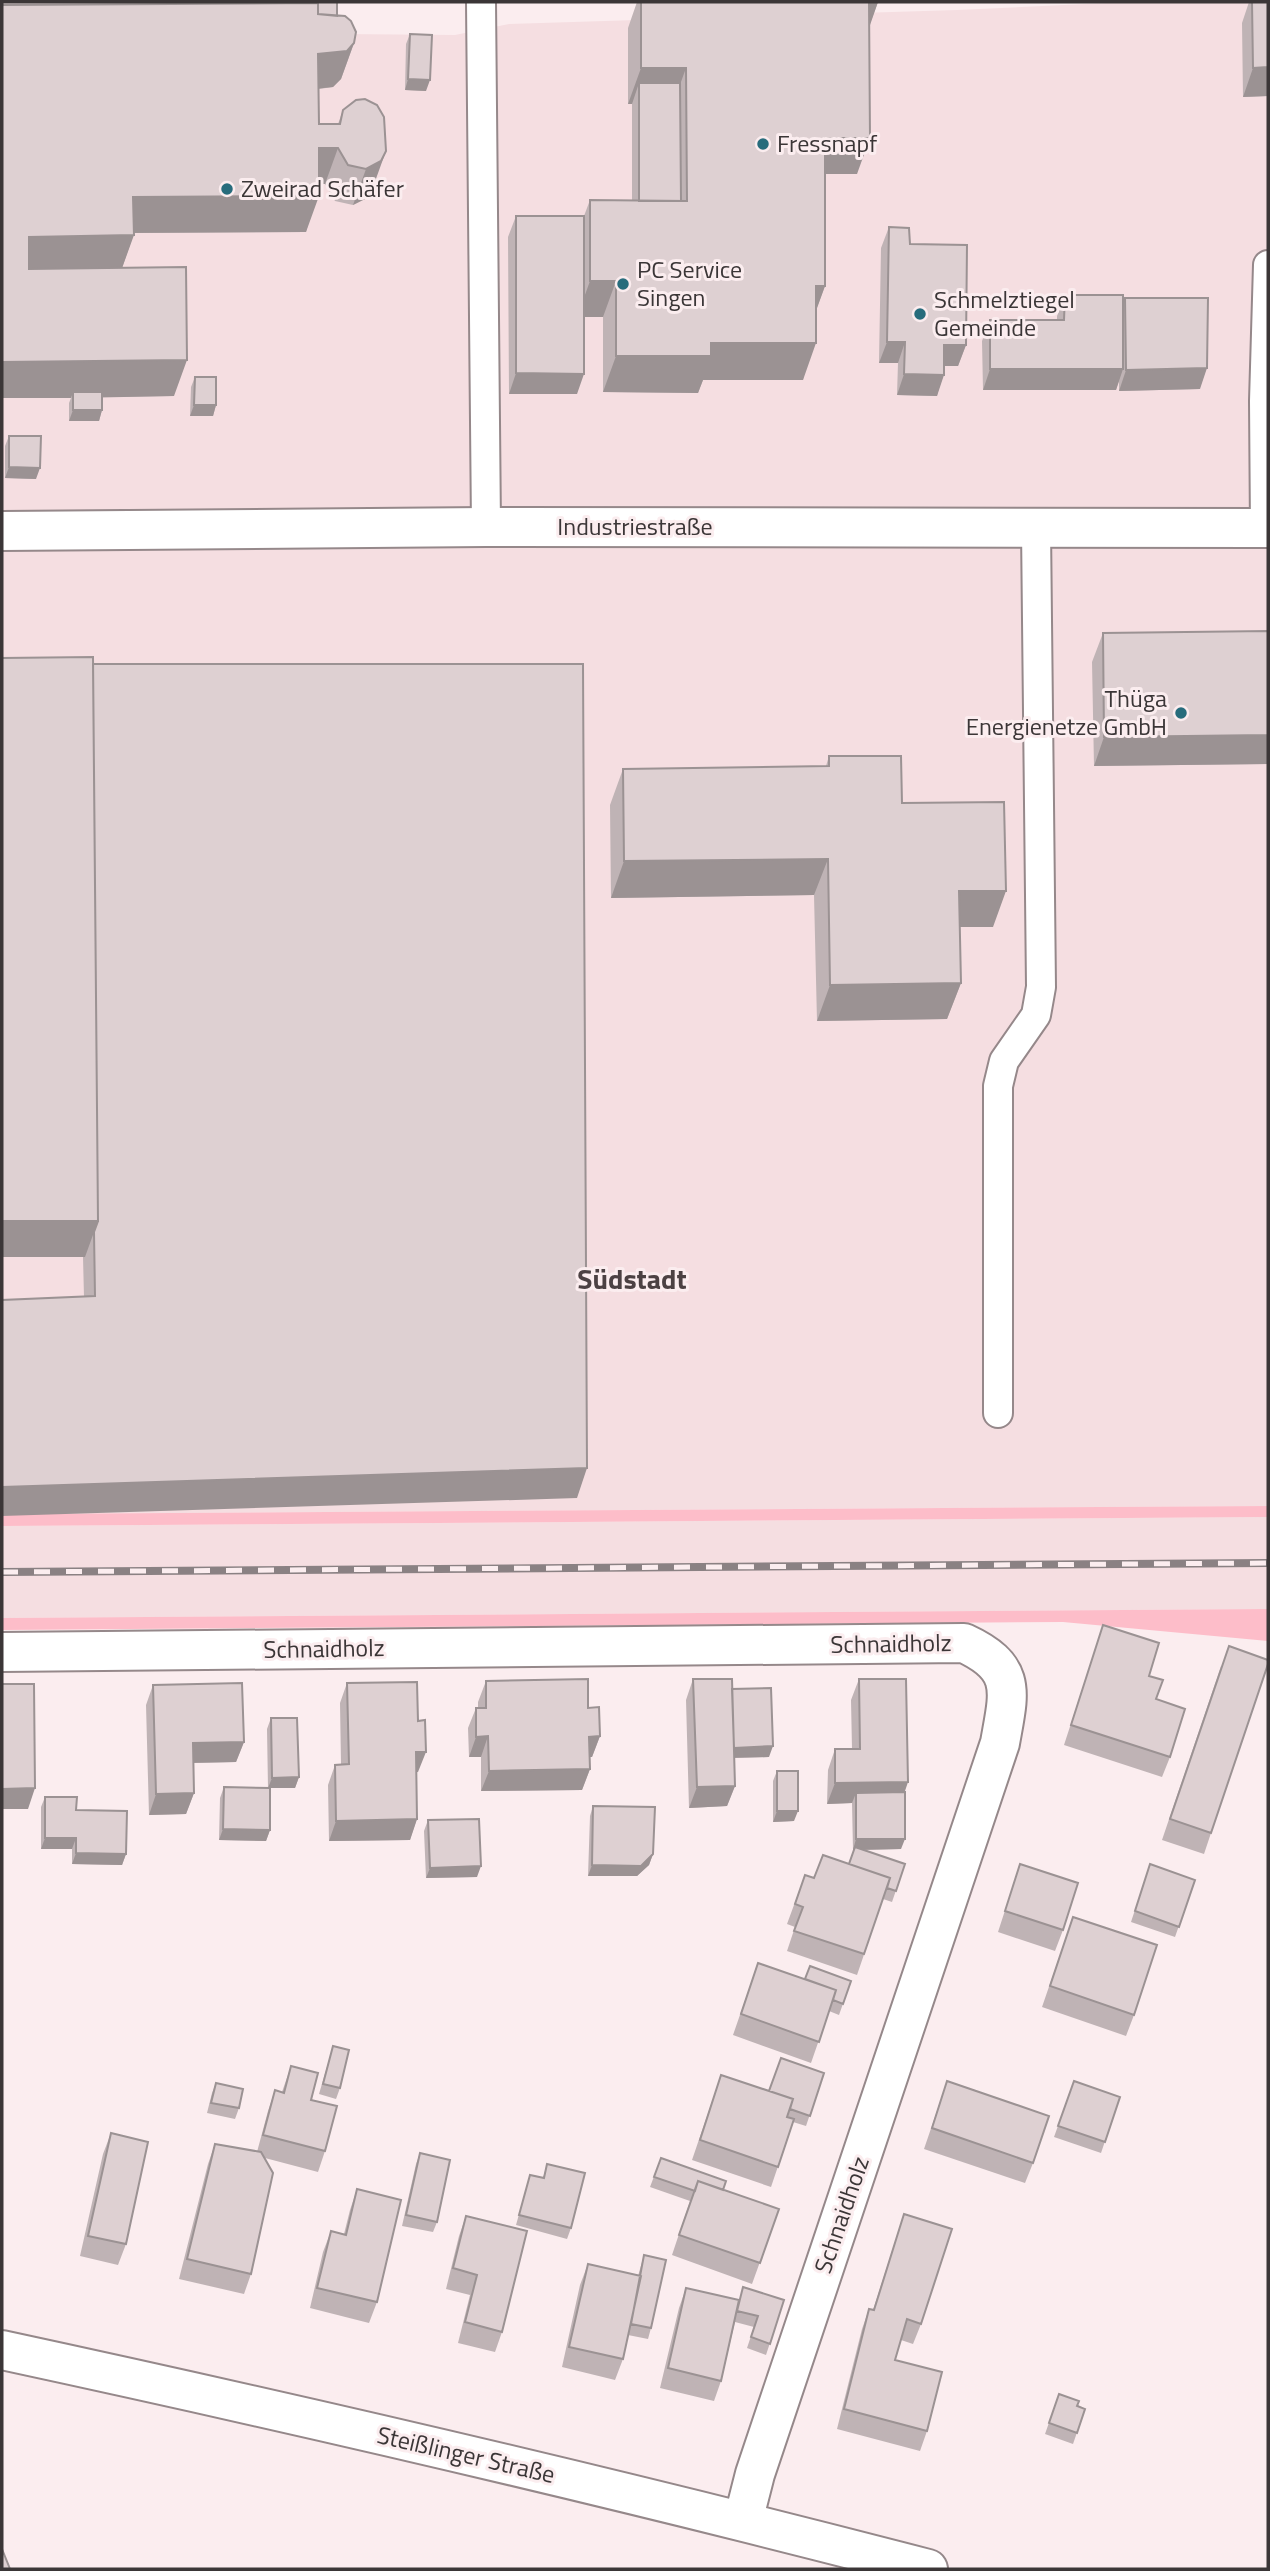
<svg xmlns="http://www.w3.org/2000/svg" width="1270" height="2571" viewBox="0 0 1270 2571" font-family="'Titillium Web',sans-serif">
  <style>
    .built { fill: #f5dee1 }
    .green { fill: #fdbdc9 }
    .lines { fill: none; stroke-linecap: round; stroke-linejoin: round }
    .lane-casing { stroke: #95888a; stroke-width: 32 }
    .street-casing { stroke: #95888a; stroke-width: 42 }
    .secondary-casing { stroke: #95888a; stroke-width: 42 }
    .lane { stroke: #fff; stroke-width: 28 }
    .street { stroke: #fff; stroke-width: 38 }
    .secondary { stroke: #fff; stroke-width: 38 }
    .rail-casing { stroke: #8a8183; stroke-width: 8 }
    .rail { stroke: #fbedef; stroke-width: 5; stroke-dasharray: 16; stroke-linecap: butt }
    .wall { fill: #bfb3b5 }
    .shaded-wall { fill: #9b9293 }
    .building { fill: #ded0d2; stroke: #9b9293; stroke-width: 2 }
    .poi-dot { fill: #276c7c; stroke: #fbedef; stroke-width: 2.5 }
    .labels { text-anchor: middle; stroke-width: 6; stroke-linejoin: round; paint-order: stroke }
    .poi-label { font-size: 24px; fill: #3b3637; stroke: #fbedef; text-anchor: start }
    .street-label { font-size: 24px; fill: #3b3637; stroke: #fbedef }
    .quarter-label { font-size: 28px; font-weight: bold; fill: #4c4143; stroke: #fbedef }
  </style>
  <rect width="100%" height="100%" fill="#fbedef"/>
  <path class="built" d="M 1128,2 L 1268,2 L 1268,1506 L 2,1514 L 2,31 L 455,35 L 509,24 L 957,10 Z
    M 1268,1517 L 1268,1609 L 2,1618 L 2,1526 Z"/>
  <path class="green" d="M 1268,1506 L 1268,1517 L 2,1526 L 2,1514 Z
    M 1268,1609 L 1268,1641 L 1063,1622 L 2,1630 L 2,1618 Z"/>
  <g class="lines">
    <defs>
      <path id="lane" d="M 481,2 L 486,527
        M 1265,528 L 1264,401 L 1268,265
        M 998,1413 L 998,1086 L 1004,1061 L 1036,1015 L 1041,987 L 1036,528"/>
      <path id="street" d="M 2,1652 L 964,1643 C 1018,1668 1009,1692 1000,1743 L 755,2474 L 743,2521"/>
      <path id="secondary" d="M 2,531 L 486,527 L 1268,528
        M 2,2350 C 312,2417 621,2489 928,2569"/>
    </defs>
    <use href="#lane" class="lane-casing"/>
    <use href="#street" class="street-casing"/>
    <use href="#secondary" class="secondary-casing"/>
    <use href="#lane" class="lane"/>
    <use href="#street" class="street"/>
    <use href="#secondary" class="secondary"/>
    <defs>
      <path id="rail" d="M 2,1572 L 1268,1563"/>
    </defs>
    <use href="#rail" class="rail-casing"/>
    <use href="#rail" class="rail"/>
  </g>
  <path class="wall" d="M 292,2 L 337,2 L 337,16 L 354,43 L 341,79 L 333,87 L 319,89 L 319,124 L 338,124 L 343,110 L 373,187 L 367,198 L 353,205 L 335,201 L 325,184 L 319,184 L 306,232 L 134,233 L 122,268 L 174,396 L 102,397 L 102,410 L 99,421 L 69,421 L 69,403 L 71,398 L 2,398 L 2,5 L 292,3 Z
    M 637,2 L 878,2 L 869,26 L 857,174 L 825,174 L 825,286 L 816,310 L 803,380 L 703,380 L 698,393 L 603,392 L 603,317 L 584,317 L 577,394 L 509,394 L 508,237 L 516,216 L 584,216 L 590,200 L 632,201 L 632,104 L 628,104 L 628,28 Z
    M 1249,2 L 1268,2 L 1268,96 L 1243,97 L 1242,23 Z
    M 410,34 L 426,91 L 405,90 L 406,44 Z
    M 889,227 L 910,244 L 966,345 L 958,366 L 944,366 L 937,396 L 897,395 L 898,363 L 879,363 L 881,248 Z
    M 1065,295 L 1123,304 L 1125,298 L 1200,389 L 1119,391 L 1119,381 L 1116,390 L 983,390 L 982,341 L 990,320 L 1057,320 L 1057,316 Z
    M 195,377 L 216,405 L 213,416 L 190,416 L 191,387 Z
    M 9,436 L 36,479 L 5,478 L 5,446 Z
    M 1268,627 L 1268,764 L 1094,766 L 1092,662 L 1103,633 L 1267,631 Z
    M 2,658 L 93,664 L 577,1498 L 84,1297 L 83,1257 L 2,1257 Z
    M 829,756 L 902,803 L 993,927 L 960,927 L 961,983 L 947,1019 L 817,1021 L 814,895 L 611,898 L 610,805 L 623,769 L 826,766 Z
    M 1103,1625 L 1156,1699 L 1170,1757 L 1162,1777 L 1064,1745 Z
    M 1221,1666 L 1211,1833 L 1204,1854 L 1162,1840 Z
    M 693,1679 L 732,1689 L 769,1757 L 734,1758 L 735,1786 L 727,1806 L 689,1808 L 686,1700 Z
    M 859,1679 L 905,1792 L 901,1849 L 863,1850 L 905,1864 L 892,1902 L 883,1899 L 857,1975 L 787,1951 L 795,1927 L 787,1924 L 805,1875 L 814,1878 L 849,1864 L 854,1850 L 853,1850 L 852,1803 L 827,1804 L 828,1770 L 835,1749 L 852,1749 L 851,1700 Z
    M 486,1681 L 588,1708 L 600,1736 L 592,1757 L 589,1757 L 590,1769 L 582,1790 L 481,1791 L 481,1757 L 469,1757 L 468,1728 L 476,1708 L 478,1708 L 478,1702 Z
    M 347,1683 L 418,1772 L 416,1772 L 417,1819 L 410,1840 L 329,1841 L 328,1785 L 335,1765 L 341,1764 L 340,1703 Z
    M 153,1685 L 244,1742 L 236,1762 L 193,1763 L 194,1793 L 186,1814 L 149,1815 L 146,1705 Z
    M 271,1718 L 299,1777 L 295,1788 L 270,1788 L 270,1830 L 266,1841 L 219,1840 L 220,1798 L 224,1787 L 268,1788 L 267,1729 Z
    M 777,1771 L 794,1821 L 773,1822 L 773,1781 Z
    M 45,1797 L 76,1810 L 126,1854 L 122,1865 L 72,1864 L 72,1849 L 41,1849 L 41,1807 Z
    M 593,1806 L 653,1854 L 649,1865 L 637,1876 L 588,1876 L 590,1816 Z
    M 428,1820 L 477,1877 L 426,1878 L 424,1831 Z
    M 1020,1864 L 1063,1930 L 1055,1951 L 998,1932 Z
    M 1150,1864 L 1195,1880 L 1175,1937 L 1131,1922 Z
    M 1073,1917 L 1134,2015 L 1126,2036 L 1042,2007 Z
    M 758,1963 L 805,1979 L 851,1981 L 839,2015 L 829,2011 L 811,2063 L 733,2035 Z
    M 333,2046 L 340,2088 L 336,2099 L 319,2094 Z
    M 291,2066 L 311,2100 L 325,2151 L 318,2172 L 265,2158 L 251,2274 L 244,2294 L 179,2279 L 208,2164 L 215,2144 L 257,2152 L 268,2111 L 275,2090 L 282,2092 Z
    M 824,2073 L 806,2126 L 793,2122 L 771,2187 L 692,2160 L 721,2075 L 769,2091 Z
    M 1074,2081 L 1120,2097 L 1101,2153 L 1054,2137 Z
    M 216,2083 L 239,2108 L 235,2119 L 207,2113 L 212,2093 Z
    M 940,2102 L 1033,2163 L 1025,2183 L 924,2149 Z
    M 111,2133 L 126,2244 L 118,2265 L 80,2256 L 103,2154 Z
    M 420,2153 L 437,2222 L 433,2232 L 402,2226 L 416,2164 Z
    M 661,2158 L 723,2190 L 779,2209 L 752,2284 L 672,2255 L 690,2201 L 650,2187 Z
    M 547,2164 L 571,2228 L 567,2239 L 516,2225 L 530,2175 L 543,2178 Z
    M 357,2189 L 377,2302 L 369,2323 L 310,2308 L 323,2252 L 331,2231 L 344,2234 L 350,2210 Z
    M 904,2214 L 921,2324 L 913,2344 L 901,2340 L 895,2360 L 927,2431 L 920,2451 L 837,2429 L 862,2329 L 869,2309 L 873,2310 Z
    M 466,2216 L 502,2332 L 495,2352 L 458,2343 L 470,2295 L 446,2289 L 459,2236 Z
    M 644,2255 L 651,2328 L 648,2339 L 628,2335 L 623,2359 L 615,2380 L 562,2367 L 580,2285 L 588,2264 L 638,2276 Z
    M 686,2288 L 739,2300 L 784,2300 L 766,2355 L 747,2348 L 754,2327 L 735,2322 L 721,2381 L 714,2401 L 660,2388 L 679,2308 Z
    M 1059,2394 L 1085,2409 L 1073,2444 L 1045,2434 Z"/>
  <path class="shaded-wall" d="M 834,2 L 878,2 L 869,28 Z
    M 354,43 L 341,79 L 333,87 L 305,90 L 318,54 Z
    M 1268,67 L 1268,96 L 1243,97 L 1253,68 Z
    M 641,68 L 686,68 L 673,104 L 639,83 L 632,104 L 628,104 Z
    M 408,79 L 430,80 L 426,91 L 405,90 Z
    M 825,138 L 870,138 L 857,174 L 811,174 Z
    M 319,148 L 338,148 L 325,184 L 306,184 Z
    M 386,151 L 373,187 L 367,198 L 353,205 L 366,169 Z
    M 319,196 L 306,232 L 120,233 L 133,197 Z
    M 134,235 L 121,271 L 16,273 L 29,237 Z
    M 590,281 L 616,281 L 603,317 L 577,317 Z
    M 816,286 L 825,286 L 812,322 Z
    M 887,342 L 905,342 L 898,363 L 879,363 Z
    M 711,343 L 816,343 L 803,380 L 703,380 L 698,393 L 603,392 L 616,356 Z
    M 944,345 L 966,345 L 958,366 L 937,366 Z
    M 187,360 L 174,396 L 73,398 L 73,392 L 71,398 L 2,398 L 2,362 Z
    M 1207,368 L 1200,389 L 1119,391 L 1126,370 Z
    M 990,369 L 1123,369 L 1116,390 L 983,390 Z
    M 516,373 L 584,374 L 577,394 L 509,394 Z
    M 904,374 L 944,375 L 937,396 L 897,395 Z
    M 194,405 L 216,405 L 213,416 L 190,416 Z
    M 73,410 L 102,410 L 99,421 L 69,421 Z
    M 9,467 L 40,468 L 36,479 L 5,478 Z
    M 1268,735 L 1268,764 L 1094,766 L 1104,737 Z
    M 828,859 L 814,895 L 611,898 L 624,861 Z
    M 959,891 L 1006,891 L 993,927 L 946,927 Z
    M 961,983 L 947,1019 L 817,1021 L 830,985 Z
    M 2,1221 L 98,1221 L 85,1257 L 2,1257 Z
    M 587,1468 L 577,1498 L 2,1516 L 2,1487 Z
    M 488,1736 L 481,1757 L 469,1757 L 476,1737 Z
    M 600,1736 L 592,1757 L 581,1757 L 589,1737 Z
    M 244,1742 L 236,1762 L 185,1763 L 193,1743 Z
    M 773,1746 L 769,1757 L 726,1758 L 730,1748 Z
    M 416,1752 L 426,1752 L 418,1772 L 408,1773 Z
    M 590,1769 L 582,1790 L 481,1791 L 489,1771 Z
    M 299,1777 L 295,1788 L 268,1788 L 272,1778 Z
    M 908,1782 L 901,1803 L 856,1793 L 852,1803 L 827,1804 L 835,1783 Z
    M 735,1786 L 727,1806 L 689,1808 L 697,1787 Z
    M 35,1788 L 28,1809 L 2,1809 L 2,1789 Z
    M 194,1793 L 186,1814 L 149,1815 L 156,1794 Z
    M 777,1811 L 798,1811 L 794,1821 L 773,1822 Z
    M 417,1819 L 410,1840 L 329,1841 L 336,1821 Z
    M 223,1829 L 270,1830 L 266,1841 L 219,1840 Z
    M 45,1838 L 76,1838 L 72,1849 L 41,1849 Z
    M 856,1839 L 905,1839 L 901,1849 L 853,1850 Z
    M 76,1853 L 126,1854 L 122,1865 L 72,1864 Z
    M 653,1854 L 649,1865 L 637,1876 L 588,1876 L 592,1865 Z
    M 481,1866 L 477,1877 L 426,1878 L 430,1868 Z"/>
  <path class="building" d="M 296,2 L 337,2 L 337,16 L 318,14 L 318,3 L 296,3 Z
    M 641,2 L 869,2 L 870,138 L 825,138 L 825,286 L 816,286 L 816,343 L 711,343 L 711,356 L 616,356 L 616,281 L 590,281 L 590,200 L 687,201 L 686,68 L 641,68 Z
    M 1252,2 L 1268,2 L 1268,67 L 1253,68 Z
    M 318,3 L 318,14 L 345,16 L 351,21 L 356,32 L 354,43 L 347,51 L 318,54 L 319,124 L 340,124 L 343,110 L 356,100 L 365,99 L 377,105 L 384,117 L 386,151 L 381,161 L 366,169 L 348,165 L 338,148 L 319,148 L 319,196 L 133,197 L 134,235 L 29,237 L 29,269 L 186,267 L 187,360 L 2,362 L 2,5 Z
    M 410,34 L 432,35 L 430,80 L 408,79 Z
    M 639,83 L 680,83 L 681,201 L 639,201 Z
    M 516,216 L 584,216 L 584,374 L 516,373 Z
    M 889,227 L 909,228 L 910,244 L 967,245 L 966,345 L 944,345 L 944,375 L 904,374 L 905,342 L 887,342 Z
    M 1065,295 L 1123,295 L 1123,369 L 990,369 L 990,320 L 1064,320 Z
    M 1125,298 L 1208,298 L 1207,368 L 1126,370 Z
    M 195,377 L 216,377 L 216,405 L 194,405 Z
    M 73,392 L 102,392 L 102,410 L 73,410 Z
    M 9,436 L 41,436 L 40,468 L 9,467 Z
    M 1268,631 L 1268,735 L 1104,737 L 1103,633 Z
    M 93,657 L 98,1221 L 2,1221 L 2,658 Z
    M 93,664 L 583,664 L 587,1468 L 2,1487 L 2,1300 L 95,1296 L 94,1232 L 98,1221 Z
    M 829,756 L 901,756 L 902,803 L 1004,802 L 1006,891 L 959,891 L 961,983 L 830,985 L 828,859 L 624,861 L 623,769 L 829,766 Z
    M 1103,1625 L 1159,1643 L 1149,1676 L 1163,1680 L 1156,1699 L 1185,1709 L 1170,1757 L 1071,1725 Z
    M 1229,1646 L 1268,1660 L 1268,1664 L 1211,1833 L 1170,1819 Z
    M 588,1679 L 588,1708 L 599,1707 L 600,1736 L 589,1737 L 590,1769 L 489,1771 L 488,1736 L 476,1737 L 476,1708 L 486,1708 L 486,1681 Z
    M 693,1679 L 732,1679 L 735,1786 L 697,1787 Z
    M 859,1679 L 906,1679 L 908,1782 L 835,1783 L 835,1749 L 860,1749 Z
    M 417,1682 L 418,1721 L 425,1720 L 426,1752 L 416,1752 L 417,1819 L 336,1821 L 335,1765 L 349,1764 L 347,1683 Z
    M 242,1683 L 244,1742 L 193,1743 L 194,1793 L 156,1794 L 153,1685 Z
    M 2,1684 L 34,1684 L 35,1788 L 2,1789 Z
    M 771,1688 L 773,1746 L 734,1748 L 732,1689 Z
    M 271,1718 L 297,1718 L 299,1777 L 272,1778 Z
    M 777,1771 L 798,1771 L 798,1811 L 777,1811 Z
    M 224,1787 L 270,1788 L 270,1830 L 223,1829 Z
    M 905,1792 L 905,1839 L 856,1839 L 856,1793 Z
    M 45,1797 L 77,1797 L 76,1810 L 127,1811 L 126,1854 L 76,1853 L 76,1838 L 45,1838 Z
    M 593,1806 L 655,1807 L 653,1854 L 641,1866 L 592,1865 Z
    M 479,1819 L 481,1866 L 430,1868 L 428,1820 Z
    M 855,1847 L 905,1864 L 896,1891 L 887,1888 L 890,1878 L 849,1864 Z
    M 823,1855 L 890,1878 L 864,1954 L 794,1931 L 803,1907 L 795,1904 L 805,1875 L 814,1878 Z
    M 1020,1864 L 1078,1883 L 1063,1930 L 1005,1911 Z
    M 1150,1864 L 1195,1880 L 1179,1927 L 1135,1911 Z
    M 1073,1917 L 1157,1945 L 1134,2015 L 1050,1986 Z
    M 758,1963 L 836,1990 L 819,2042 L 741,2014 Z
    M 810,1966 L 851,1981 L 843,2004 L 833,2000 L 836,1990 L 805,1979 Z
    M 333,2046 L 349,2050 L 340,2088 L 323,2084 Z
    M 781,2058 L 824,2073 L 810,2116 L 790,2109 L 793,2099 L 769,2091 Z
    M 291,2066 L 318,2073 L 311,2100 L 337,2106 L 325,2151 L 263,2135 L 275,2090 L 284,2093 Z
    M 721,2075 L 793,2099 L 787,2117 L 794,2119 L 778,2167 L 700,2140 Z
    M 947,2081 L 1049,2116 L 1033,2163 L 932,2128 Z
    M 1074,2081 L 1120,2097 L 1105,2142 L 1058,2126 Z
    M 216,2083 L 243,2089 L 239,2108 L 211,2103 Z
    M 111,2133 L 148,2142 L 126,2244 L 88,2236 Z
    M 215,2144 L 261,2152 L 273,2173 L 251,2274 L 187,2259 Z
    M 420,2153 L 450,2160 L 437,2222 L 406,2215 Z
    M 661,2158 L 726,2181 L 723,2190 L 698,2181 L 695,2191 L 654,2177 Z
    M 547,2164 L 585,2173 L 571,2228 L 519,2215 L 530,2175 L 544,2178 Z
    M 698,2181 L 779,2209 L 760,2263 L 679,2235 Z
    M 357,2189 L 401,2200 L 377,2302 L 317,2288 L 331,2231 L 346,2235 Z
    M 904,2214 L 952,2229 L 921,2324 L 907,2319 L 895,2360 L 942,2372 L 927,2431 L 844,2409 L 869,2309 L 874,2310 Z
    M 466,2216 L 527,2231 L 502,2332 L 465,2322 L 477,2275 L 453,2268 Z
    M 644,2255 L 666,2260 L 651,2328 L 631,2324 Z
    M 588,2264 L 641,2276 L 623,2359 L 569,2347 Z
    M 743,2287 L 784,2300 L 770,2344 L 751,2337 L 758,2316 L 737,2311 Z
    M 686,2288 L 739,2300 L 721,2381 L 668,2368 Z
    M 1059,2394 L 1079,2401 L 1077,2406 L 1085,2409 L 1077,2433 L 1049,2423 Z
    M 2,2549 L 10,2569 L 2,2569 Z"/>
  <g class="poi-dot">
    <circle cx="763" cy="144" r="7"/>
    <circle cx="227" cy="189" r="7"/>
    <circle cx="623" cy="284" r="7"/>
    <circle cx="920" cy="314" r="7"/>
    <circle cx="1181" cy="713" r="7"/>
  </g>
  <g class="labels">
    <g class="poi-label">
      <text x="777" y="152">Fressnapf</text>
      <text x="241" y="197">Zweirad Schäfer</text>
      <text x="637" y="278">PC Service<tspan x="637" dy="28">Singen</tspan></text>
      <text x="934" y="308">Schmelztiegel<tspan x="934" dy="28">Gemeinde</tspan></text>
      <text x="1167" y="707" text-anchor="end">Thüga<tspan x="1167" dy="28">Energienetze GmbH</tspan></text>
    </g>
    <g class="street-label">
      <text x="635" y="535">Industriestraße</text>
      <text transform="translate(891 1644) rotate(-1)" y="8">Schnaidholz</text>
      <text transform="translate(324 1649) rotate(-1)" y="8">Schnaidholz</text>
      <text transform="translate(842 2215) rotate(-71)" y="8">Schnaidholz</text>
      <text transform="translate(466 2455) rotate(13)" y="8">Steißlinger Straße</text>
    </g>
    <g class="quarter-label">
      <text x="632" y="1289">Südstadt</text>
    </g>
  </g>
  <rect width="1270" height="2571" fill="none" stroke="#3b3637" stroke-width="7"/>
</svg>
